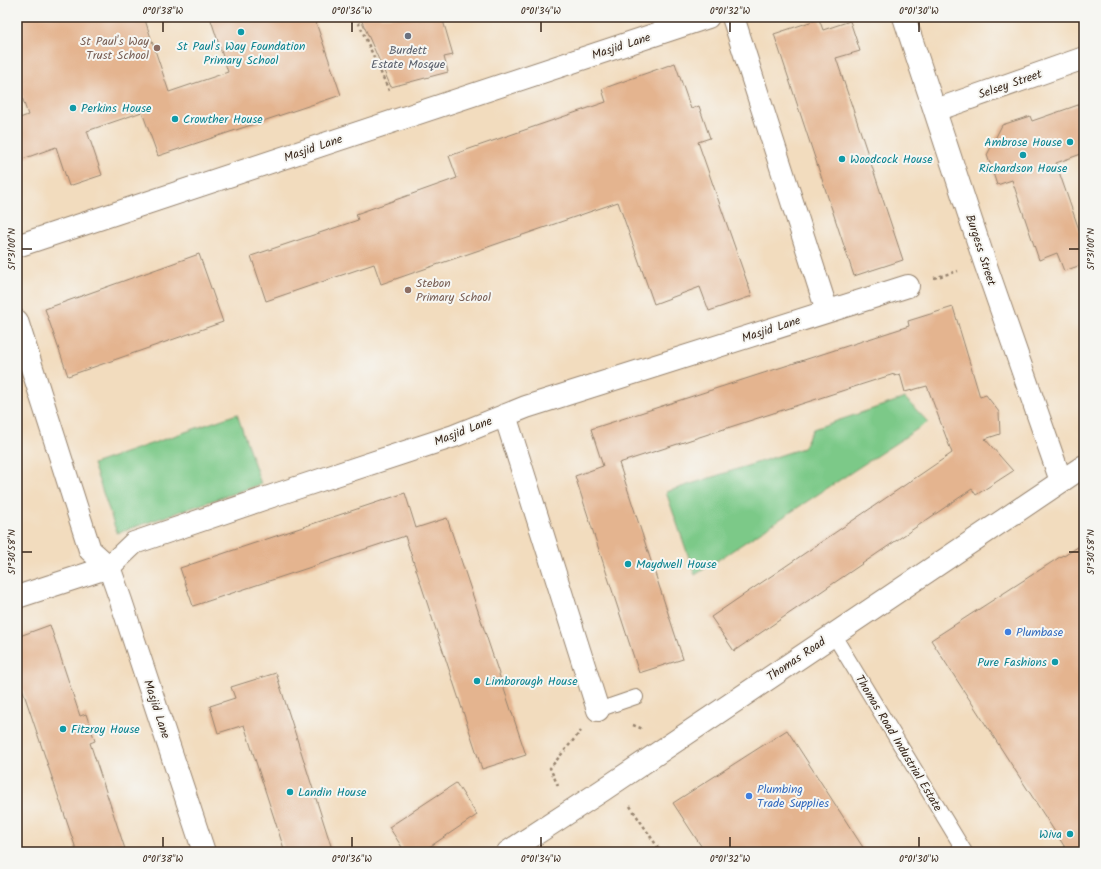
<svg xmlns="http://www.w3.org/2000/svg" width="1101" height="869" viewBox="0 0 1101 869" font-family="Kalam,sans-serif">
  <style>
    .green { fill: #7cc988; stroke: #5c7a53 }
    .building { fill: #e4b48f }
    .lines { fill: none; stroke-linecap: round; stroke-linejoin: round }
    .service-casing { stroke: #96836e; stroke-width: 16 }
    .minor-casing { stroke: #96836e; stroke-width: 24 }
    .tertiary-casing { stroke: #96836e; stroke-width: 24 }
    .path { stroke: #96836e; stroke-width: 2.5; stroke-dasharray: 3 3; stroke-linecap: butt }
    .service { stroke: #fff; stroke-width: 14 }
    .minor { stroke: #fff; stroke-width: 22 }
    .tertiary { stroke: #fff; stroke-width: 22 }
    .ticks { fill: none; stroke: #3b2a1e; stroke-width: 1.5 }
    .culture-dot { fill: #0f9aa8; stroke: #f6f6f2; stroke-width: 1.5 }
    .worship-dot { fill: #6b7280; stroke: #f6f6f2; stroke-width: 1.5 }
    .education-dot { fill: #8d6e63; stroke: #f6f6f2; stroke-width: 1.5 }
    .shop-dot { fill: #3f7fe0; stroke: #f6f6f2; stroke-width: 1.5 }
    .labels { text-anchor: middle; stroke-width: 4; stroke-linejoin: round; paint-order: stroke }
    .education-label { font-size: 12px; fill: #785e54; stroke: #f6f6f2; text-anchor: end }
    .culture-label { font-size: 12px; fill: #0d838f; stroke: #f6f6f2; text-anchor: start }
    .street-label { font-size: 12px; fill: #3b2a1e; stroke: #f6f6f2 }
    .worship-label { font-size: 12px; fill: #5b616d; stroke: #f6f6f2 }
    .shop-label { font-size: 12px; fill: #366cbe; stroke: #f6f6f2; text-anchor: start }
    .neatline { fill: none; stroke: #3b2a1e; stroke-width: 1.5 }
    .ticks-label { font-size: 10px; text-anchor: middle; fill: #3b2a1e }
  </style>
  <rect width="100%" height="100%" fill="#f6f6f2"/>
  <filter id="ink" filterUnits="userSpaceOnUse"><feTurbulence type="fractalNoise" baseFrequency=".025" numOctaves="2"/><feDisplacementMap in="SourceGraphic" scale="8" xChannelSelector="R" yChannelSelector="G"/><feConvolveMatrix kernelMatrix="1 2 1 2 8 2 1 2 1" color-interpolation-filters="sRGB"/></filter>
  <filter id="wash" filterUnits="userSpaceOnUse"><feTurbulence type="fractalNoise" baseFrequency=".012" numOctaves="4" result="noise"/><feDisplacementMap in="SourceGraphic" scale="16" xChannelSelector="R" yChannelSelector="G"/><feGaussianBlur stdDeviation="0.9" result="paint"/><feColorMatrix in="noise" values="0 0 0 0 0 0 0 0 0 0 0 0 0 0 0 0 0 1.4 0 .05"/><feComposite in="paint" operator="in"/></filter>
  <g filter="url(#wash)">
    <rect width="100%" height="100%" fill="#f2dcbe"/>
    <path class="green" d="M 905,398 L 928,422 L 695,575 L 666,492 L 803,448 L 813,429 Z
      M 237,414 L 261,484 L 117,533 L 93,464 Z"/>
    <g id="blocks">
      <path class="building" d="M 17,17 L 144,17 L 169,92 L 228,72 L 210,17 L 314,17 L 341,95 L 158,156 L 142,112 L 87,131 L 102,175 L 69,186 L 56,147 L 17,161 L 17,119 L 28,115 L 17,82 Z
        M 360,17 L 442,17 L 453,55 L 444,57 L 448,72 L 391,87 Z
        M 819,19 L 823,30 L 850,21 L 860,51 L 836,58 L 903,260 L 854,276 L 774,34 Z
        M 675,63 L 691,109 L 699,106 L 710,138 L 698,142 L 752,296 L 709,311 L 700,287 L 654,304 L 618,202 L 381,284 L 374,264 L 266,301 L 251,256 L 358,220 L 356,214 L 457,178 L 449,156 L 606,102 L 602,89 Z
        M 1084,103 L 1084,153 L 1056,163 L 1084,244 L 1084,264 L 1064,271 L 1057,253 L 1039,260 L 1012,180 L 997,185 L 987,155 L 1002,125 L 1030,116 L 1032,121 Z
        M 199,254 L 223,322 L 68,376 L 45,309 Z
        M 953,307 L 980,397 L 986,395 L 999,412 L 1000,434 L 985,439 L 1013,471 L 976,495 L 972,489 L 734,651 L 711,617 L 952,453 L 927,386 L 905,392 L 900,374 L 894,376 L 894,374 L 619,463 L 683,659 L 639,673 L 575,476 L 603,466 L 591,429 L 909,326 L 908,321 Z
        M 405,493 L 416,528 L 447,518 L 526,755 L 482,769 L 405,536 L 193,606 L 180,568 Z
        M 1084,543 L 1084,852 L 1068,852 L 931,640 L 1063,555 L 1064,556 Z
        M 50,625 L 80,716 L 86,714 L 95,741 L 90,743 L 126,852 L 77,852 L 17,673 L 17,637 Z
        M 276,673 L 333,852 L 285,852 L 244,725 L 218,733 L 210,706 L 235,698 L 231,687 Z
        M 787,730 L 866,852 L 705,852 L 673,803 Z
        M 456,783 L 477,815 L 422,852 L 405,852 L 389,827 Z"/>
    </g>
  </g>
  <g filter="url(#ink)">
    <use href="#blocks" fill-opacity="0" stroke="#96836e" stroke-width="1"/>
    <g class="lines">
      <defs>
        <path id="service" d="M 833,634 L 965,852
          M 598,710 L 636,697"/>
        <path id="minor" d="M 733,17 L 827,311
          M 904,17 L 985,263 L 1061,481
          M 936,110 L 1084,58
          M 17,246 L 708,17
          M 17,321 L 90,550 L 109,567 L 121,601 L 204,852
          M 505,415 L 598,710
          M 17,597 L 109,567 L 134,543 L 278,494 L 454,436 L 526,407 L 908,286"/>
        <path id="tertiary" d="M 508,852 L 603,790 L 1084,466"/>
      </defs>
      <use href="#service" class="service-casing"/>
      <use href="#minor" class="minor-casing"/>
      <use href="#tertiary" class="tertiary-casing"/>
      <path class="path" d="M 356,17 L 390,93
        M 934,278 L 958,271
        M 633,725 L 643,729
        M 558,786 L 550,768 L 581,731
        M 630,806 L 661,852"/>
      <use href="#service" class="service"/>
      <use href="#minor" class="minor"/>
      <use href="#tertiary" class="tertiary"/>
    </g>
  </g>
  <path class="ticks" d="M 163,22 L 163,32M 352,22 L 352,32M 541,22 L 541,32M 730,22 L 730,32M 919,22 L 919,32M 22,249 L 32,249M 1069,249 L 1079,249M 22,552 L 32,552M 1069,552 L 1079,552M 163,837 L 163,847M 352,837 L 352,847M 541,837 L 541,847M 730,837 L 730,847M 919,837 L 919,847"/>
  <g class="culture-dot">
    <circle cx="241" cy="32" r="4"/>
    <circle cx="73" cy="108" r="4"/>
    <circle cx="175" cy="119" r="4"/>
    <circle cx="1070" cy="142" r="4"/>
    <circle cx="1023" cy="155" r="4"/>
    <circle cx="842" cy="159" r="4"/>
    <circle cx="628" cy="564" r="4"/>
    <circle cx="1055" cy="662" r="4"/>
    <circle cx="477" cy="681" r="4"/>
    <circle cx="63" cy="729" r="4"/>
    <circle cx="290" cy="792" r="4"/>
    <circle cx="1070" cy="834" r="4"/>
  </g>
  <circle class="worship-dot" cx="408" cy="36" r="4"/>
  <g class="education-dot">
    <circle cx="157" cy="48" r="4"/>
    <circle cx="408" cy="290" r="4"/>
  </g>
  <g class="shop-dot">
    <circle cx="1008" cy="632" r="4"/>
    <circle cx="749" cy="796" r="4"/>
  </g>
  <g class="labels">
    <g class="education-label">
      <text x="149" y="45">St Paul's Way<tspan x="149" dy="14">Trust School</tspan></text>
      <text x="416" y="287" text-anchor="start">Stebon<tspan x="416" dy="14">Primary School</tspan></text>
    </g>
    <g class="culture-label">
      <text x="241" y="50" text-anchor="middle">St Paul's Way Foundation<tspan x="241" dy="14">Primary School</tspan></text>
      <text x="81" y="112">Perkins House</text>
      <text x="183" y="123">Crowther House</text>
      <text x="1062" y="146" text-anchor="end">Ambrose House</text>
      <text x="850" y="163">Woodcock House</text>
      <text x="1023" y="172" text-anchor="middle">Richardson House</text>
      <text x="636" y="568">Maydwell House</text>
      <text x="1047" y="666" text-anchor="end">Pure Fashions</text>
      <text x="485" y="685">Limborough House</text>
      <text x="71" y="733">Fitzroy House</text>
      <text x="298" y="796">Landin House</text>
      <text x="1062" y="838" text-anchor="end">Wiva</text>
    </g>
    <g class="street-label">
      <text transform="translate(621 46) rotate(-18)" y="4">Masjid Lane</text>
      <text transform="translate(1010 84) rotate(-19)" y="4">Selsey Street</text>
      <text transform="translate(313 148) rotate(-19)" y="4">Masjid Lane</text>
      <text transform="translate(981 250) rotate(72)" y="4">Burgess Street</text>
      <text transform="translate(771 329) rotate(-18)" y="4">Masjid Lane</text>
      <text transform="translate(463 431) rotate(-21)" y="4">Masjid Lane</text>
      <text transform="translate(796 659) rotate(-34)" y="4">Thomas Road</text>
      <text transform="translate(157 709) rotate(72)" y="4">Masjid Lane</text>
      <text transform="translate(899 743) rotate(59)" y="4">Thomas Road Industrial Estate</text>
    </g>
    <g class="worship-label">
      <text x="408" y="54">Burdett<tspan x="408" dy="14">Estate Mosque</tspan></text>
    </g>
    <g class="shop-label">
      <text x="1016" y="636">Plumbase</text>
      <text x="757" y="793">Plumbing<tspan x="757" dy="14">Trade Supplies</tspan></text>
    </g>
  </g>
  <rect width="1101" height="869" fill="none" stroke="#f6f6f2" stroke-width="44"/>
  <rect x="22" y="22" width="1057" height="825" class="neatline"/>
  <g class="ticks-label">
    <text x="163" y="14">0°01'38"W</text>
    <text x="352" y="14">0°01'36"W</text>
    <text x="541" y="14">0°01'34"W</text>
    <text x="730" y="14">0°01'32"W</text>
    <text x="919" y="14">0°01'30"W</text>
    <text transform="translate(11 249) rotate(-90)" y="4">51°31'00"N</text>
    <text transform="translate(1090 249) rotate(-90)" y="4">51°31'00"N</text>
    <text transform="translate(11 552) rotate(-90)" y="4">51°30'58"N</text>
    <text transform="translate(1090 552) rotate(-90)" y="4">51°30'58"N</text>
    <text x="163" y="862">0°01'38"W</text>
    <text x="352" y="862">0°01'36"W</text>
    <text x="541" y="862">0°01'34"W</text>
    <text x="730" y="862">0°01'32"W</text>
    <text x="919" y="862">0°01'30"W</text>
  </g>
</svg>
